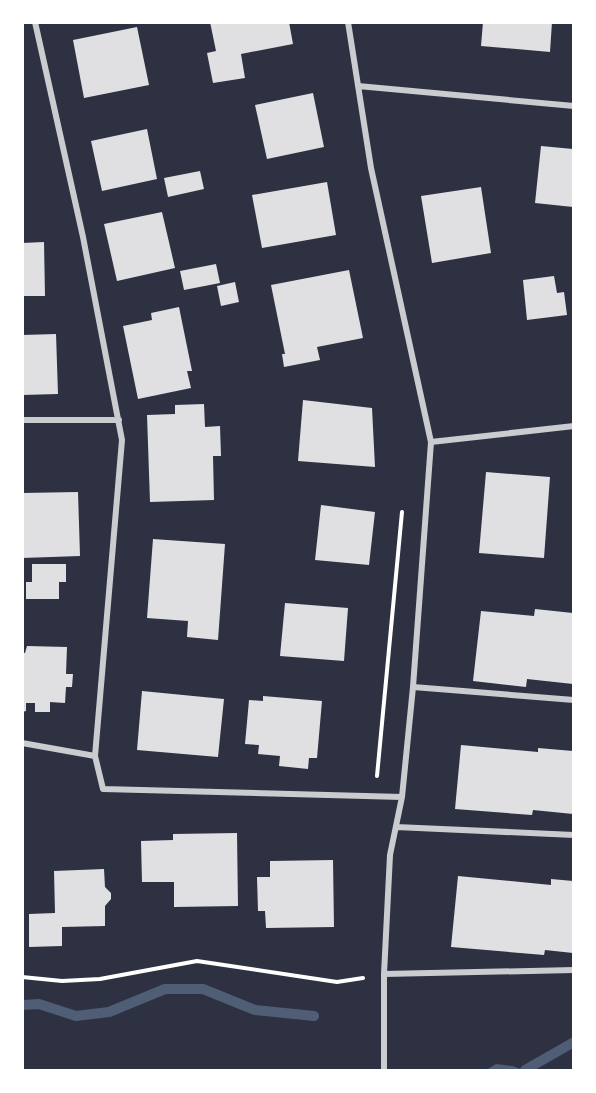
<svg xmlns="http://www.w3.org/2000/svg" width="596" height="1093" viewBox="0 0 596 1093" font-family="Roboto,sans-serif">
  <style>
    .water { fill: #4f5d75 }
    .lines { fill: none; stroke-linecap: round; stroke-linejoin: round }
    .stream { stroke: #4f5d75; stroke-width: 10 }
    .building { fill: #e0e0e3 }
    .path { stroke: #fff; stroke-width: 4 }
    .minor { stroke: #caccd0; stroke-width: 6 }
  </style>
  <rect width="100%" height="100%" fill="#2d3142"/>
  <path class="water" d="M 496,1064 L 513,1066 L 523,1070 L 486,1070 Z"/>
  <g class="lines">
    <path class="stream" d="M 22,1005 L 39,1004 L 76,1016 L 109,1012 L 165,989 L 203,989 L 255,1010 L 314,1016
      M 525,1070 L 574,1042"/>
  </g>
  <path class="building" d="M 210,22 L 289,22 L 293,44 L 241,54 L 245,78 L 213,83 L 207,53 L 216,51 Z
    M 483,22 L 552,22 L 550,52 L 481,46 Z
    M 137,27 L 149,85 L 84,98 L 73,40 Z
    M 313,93 L 324,147 L 267,159 L 255,105 Z
    M 147,129 L 157,179 L 102,191 L 91,141 Z
    M 541,146 L 573,149 L 573,207 L 535,203 Z
    M 200,171 L 204,189 L 168,197 L 164,178 Z
    M 327,182 L 336,235 L 262,248 L 252,195 Z
    M 481,187 L 491,253 L 432,263 L 421,196 Z
    M 162,212 L 175,268 L 117,281 L 104,224 Z
    M 44,242 L 45,296 L 22,296 L 22,243 Z
    M 216,264 L 220,283 L 184,290 L 180,271 Z
    M 349,270 L 363,338 L 317,347 L 320,360 L 284,367 L 282,354 L 285,354 L 271,285 Z
    M 554,276 L 557,293 L 564,292 L 567,315 L 527,320 L 523,280 Z
    M 235,282 L 239,302 L 221,306 L 217,286 Z
    M 179,307 L 192,371 L 187,371 L 191,388 L 138,399 L 123,326 L 152,320 L 151,313 Z
    M 56,334 L 58,394 L 22,395 L 22,335 Z
    M 303,400 L 372,408 L 375,467 L 298,461 Z
    M 204,404 L 205,427 L 220,426 L 221,456 L 213,456 L 214,500 L 150,502 L 147,415 L 175,414 L 175,405 Z
    M 486,472 L 550,477 L 544,558 L 479,553 Z
    M 78,492 L 80,556 L 22,558 L 22,493 Z
    M 321,505 L 375,512 L 369,565 L 315,560 Z
    M 153,539 L 225,544 L 218,640 L 187,637 L 188,621 L 147,618 Z
    M 32,564 L 66,564 L 66,582 L 59,582 L 59,599 L 26,599 L 26,582 L 32,582 Z
    M 285,603 L 348,608 L 344,661 L 280,656 Z
    M 535,609 L 573,613 L 573,684 L 527,679 L 526,687 L 473,681 L 481,611 L 534,616 Z
    M 27,646 L 67,647 L 66,674 L 73,674 L 72,687 L 66,687 L 65,703 L 50,702 L 50,712 L 35,712 L 35,703 L 26,703 L 26,711 L 22,712 L 22,653 L 25,653 Z
    M 142,691 L 224,699 L 218,757 L 137,750 Z
    M 263,696 L 322,701 L 317,758 L 309,758 L 308,769 L 279,766 L 280,756 L 258,754 L 259,745 L 245,744 L 249,700 L 263,701 Z
    M 461,745 L 538,752 L 538,748 L 573,751 L 573,814 L 533,810 L 532,815 L 455,809 Z
    M 237,833 L 238,906 L 174,907 L 174,882 L 142,882 L 141,841 L 173,840 L 173,834 Z
    M 333,860 L 334,927 L 266,928 L 265,911 L 258,911 L 257,877 L 270,877 L 270,861 Z
    M 104,869 L 105,887 L 111,893 L 111,899 L 105,906 L 105,926 L 62,927 L 62,946 L 29,947 L 29,914 L 55,913 L 54,871 Z
    M 458,876 L 551,885 L 551,879 L 573,881 L 573,953 L 545,950 L 544,955 L 451,947 Z"/>
  <g class="lines">
    <path class="path" d="M 377,776 L 402,512
      M 22,977 L 62,981 L 100,979 L 197,961 L 337,982 L 363,978"/>
    <path class="minor" d="M 35,22 L 83,237 L 122,440 L 95,756
      M 348,22 L 371,168 L 431,442 L 413,687 L 402,797 L 390,855 L 384,974 L 384,1070
      M 358,86 L 574,106
      M 22,420 L 119,420
      M 431,442 L 574,426
      M 413,687 L 574,700
      M 22,743 L 95,756 L 103,789 L 402,797
      M 396,827 L 574,835
      M 384,974 L 574,970"/>
  </g>
  <rect width="596" height="1093" fill="none" stroke="#ffffff" stroke-width="48"/>
</svg>
